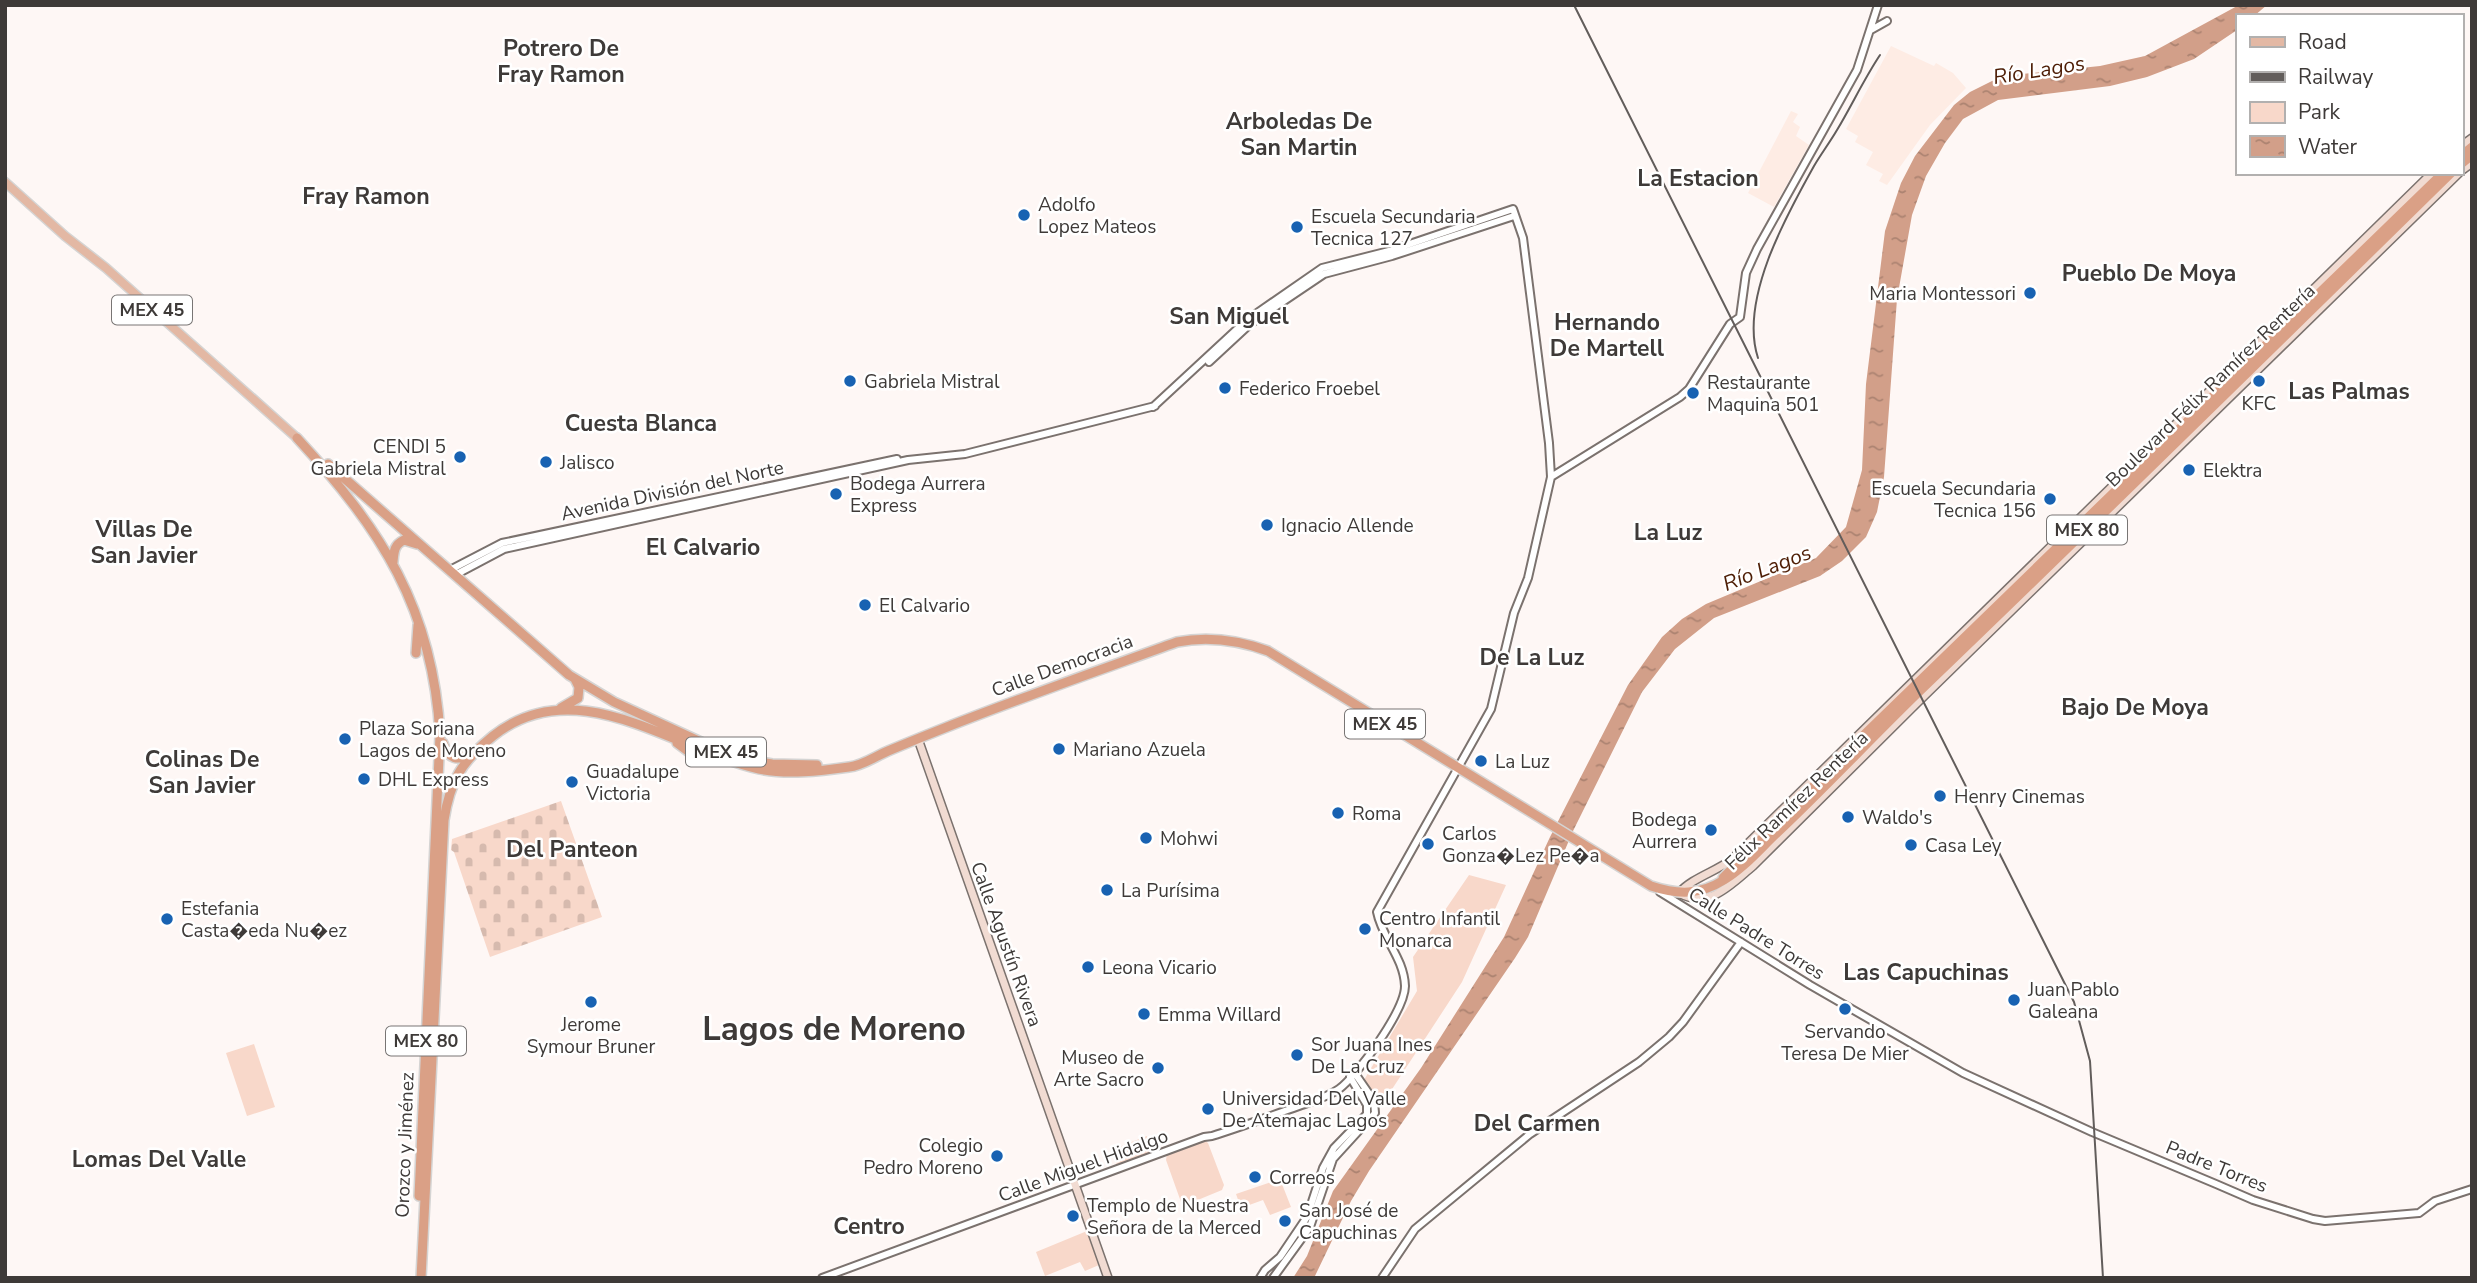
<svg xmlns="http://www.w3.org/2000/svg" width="2477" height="1283" viewBox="0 0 2477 1283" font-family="'Nunito Sans',sans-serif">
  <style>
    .built { fill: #feece4 }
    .green { fill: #f8d8ca }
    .cemetery { fill: url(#cemetery-stones) }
    .water { fill: url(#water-ripples) }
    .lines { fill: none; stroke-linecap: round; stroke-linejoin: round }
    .tertiary-casing { stroke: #7b726e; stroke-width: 10 }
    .secondary-casing { stroke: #7b726e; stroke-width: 10 }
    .primary-casing { stroke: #d5d4d3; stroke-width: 11 }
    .trunk-casing { stroke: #d5d4d3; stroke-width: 12 }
    .tertiary { stroke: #fff; stroke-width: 6 }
    .secondary { stroke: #f1dbd2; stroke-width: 7 }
    .primary { stroke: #e3b8a4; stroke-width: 8 }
    .trunk { stroke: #daa086; stroke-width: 9 }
    .rail { stroke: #625d5b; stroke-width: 2 }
    .poi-dot { fill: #1862b2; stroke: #fff; stroke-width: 2.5 }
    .labels { text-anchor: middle; stroke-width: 5; stroke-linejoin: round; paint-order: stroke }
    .shield { fill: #fff; stroke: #787574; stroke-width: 2 }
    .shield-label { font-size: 18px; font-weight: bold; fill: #3e3a38 }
    .poi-label { font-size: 19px; fill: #3e3a38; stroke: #fff; text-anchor: start }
    .street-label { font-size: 19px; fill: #3e3a38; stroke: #fff }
    .water-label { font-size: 21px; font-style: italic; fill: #4e1e06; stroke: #fff }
    .quarter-label { font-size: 23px; font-weight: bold; fill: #3e3a38; stroke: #fff }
    .town-label { font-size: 33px; font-weight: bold; fill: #3e3a38; stroke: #fff }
  </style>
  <defs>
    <pattern id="cemetery-stones" width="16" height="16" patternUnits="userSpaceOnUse" patternTransform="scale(1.75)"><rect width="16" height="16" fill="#f8d8ca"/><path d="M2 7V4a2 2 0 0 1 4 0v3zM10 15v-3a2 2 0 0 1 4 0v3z" fill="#d6baae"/></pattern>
    <pattern id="water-ripples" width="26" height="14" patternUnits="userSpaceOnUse" patternTransform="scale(1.75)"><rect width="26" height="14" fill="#d29f89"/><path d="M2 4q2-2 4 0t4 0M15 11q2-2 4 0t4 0" fill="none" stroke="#ac8371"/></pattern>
  </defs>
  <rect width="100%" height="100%" fill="#fef7f5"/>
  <path class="built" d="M 1891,46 L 1934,66 L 1936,63 L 1953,73 L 1966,88 L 1930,125 L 1887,185 L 1879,181 L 1883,174 L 1866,165 L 1873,152 L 1855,142 L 1858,136 L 1846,129 Z
    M 1791,111 L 1798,114 L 1793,122 L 1800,127 L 1796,136 L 1809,145 L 1774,207 L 1748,193 Z"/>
  <path class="green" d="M 1469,875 L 1506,885 L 1462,982 L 1383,1103 L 1364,1080 L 1417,991 L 1413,957 Z
    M 254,1044 L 275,1107 L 247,1116 L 226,1053 Z
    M 1147,1136 L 1151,1153 L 1117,1165 L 1111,1150 Z
    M 1204,1140 L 1208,1143 L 1224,1185 L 1222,1190 L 1188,1204 L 1181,1202 L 1166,1160 L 1167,1154 Z
    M 1280,1179 L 1291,1207 L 1270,1215 L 1263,1200 L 1241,1208 L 1236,1194 Z
    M 1087,1231 L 1099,1265 L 1085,1271 L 1080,1262 L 1045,1276 L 1036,1252 Z"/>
  <path class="cemetery" d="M 561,801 L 602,917 L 490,957 L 454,852 L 451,850 L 452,839 Z"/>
  <path class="water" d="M 2239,5 L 2267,5 L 2254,16 L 2237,16 L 2237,30 L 2194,59 L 2147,77 L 2110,86 L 1998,100 L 1963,119 L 1945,143 L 1926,176 L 1912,215 L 1897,299 L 1884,477 L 1877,512 L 1866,537 L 1842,561 L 1820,576 L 1714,618 L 1675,649 L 1642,692 L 1573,831 L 1528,937 L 1515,958 L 1369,1171 L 1351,1201 L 1314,1278 L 1293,1278 L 1307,1256 L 1333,1191 L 1421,1068 L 1504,937 L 1550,837 L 1628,685 L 1662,637 L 1682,619 L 1706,604 L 1816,558 L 1846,527 L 1862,470 L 1866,384 L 1885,231 L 1901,183 L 1915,156 L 1954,105 L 1970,92 L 1992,81 L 2013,75 L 2100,66 L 2145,56 Z"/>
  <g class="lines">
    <defs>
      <path id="tertiary" d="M 1871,30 L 1887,21
        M 1209,362 L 1250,324 L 1324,274 L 1392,256 L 1514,216
        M 1551,477 L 1680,397 L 1689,389 L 1730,324 L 1740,317 L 1746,273 L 1757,249 L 1857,70 L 1878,5
        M 450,570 L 502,543 L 897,459
        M 455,575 L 504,549 L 908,460 L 965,454 L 1155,406
        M 1660,892 L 1810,985 L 1963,1073 L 2092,1132 L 2216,1184 L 2253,1200 L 2313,1219 L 2325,1221 L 2419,1213 L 2435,1201 L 2472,1189
        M 822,1278 L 1204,1137 L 1212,1136 C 1241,1127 1270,1116 1299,1106 C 1312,1101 1328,1097 1339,1089 C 1358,1075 1405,1010 1405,986 C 1404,958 1382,938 1377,912 L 1491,709 L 1514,613 L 1528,578 L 1551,477 L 1549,443 L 1523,238 L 1513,209 L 1389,251 L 1322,268 L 1247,320 L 1153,407
        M 1260,1278 L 1265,1270 L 1280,1257 L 1307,1217 L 1323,1168 L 1334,1148 L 1367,1114 L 1367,1105 L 1350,1077
        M 1273,1278 L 1310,1227 L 1333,1159 L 1375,1113 L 1374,1101 L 1354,1072
        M 1382,1278 L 1415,1229 L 1530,1134 L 1639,1062 L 1669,1037 L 1683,1022 L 1741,942"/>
      <path id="secondary" d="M 2461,146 L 2472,138
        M 2461,171 L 2472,163
        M 2432,173 L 1731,860 C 1715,872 1692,878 1679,893 C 1709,910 1731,884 1753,866 L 1917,703 L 2459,173
        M 918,739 L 1108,1278"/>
      <path id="primary" d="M 5,182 L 65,236 L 106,268 L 297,438"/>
      <path id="trunk" d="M 2461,156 L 2472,147
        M 2461,164 L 2472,155
        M 297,438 C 381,529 433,608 440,735 L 419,1196
        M 328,464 L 569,675 L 614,702 L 701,742
        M 393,562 C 394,551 394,545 404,540 L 417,544
        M 416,653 L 418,625
        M 561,708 L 578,698 L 579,687 L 575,679
        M 443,743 C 448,759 458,762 471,753
        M 677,743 L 697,758
        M 744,759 L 772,764 L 817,765
        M 1723,878 L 1866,733 L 2443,173
        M 421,1278 L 444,820 C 450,781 461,762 493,736 C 577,669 674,750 759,769 C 787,775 820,771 849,767 C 862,766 876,756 888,751 C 907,743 927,735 947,727 C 1023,697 1100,670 1177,642 C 1208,636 1238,640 1268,651 L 1651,886 C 1678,895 1700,895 1724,880 C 1744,868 1760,849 1777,833 C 1828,785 1875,734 1925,686 C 2102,516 2276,345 2451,173"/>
    </defs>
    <use href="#tertiary" class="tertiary-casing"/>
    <use href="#secondary" class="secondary-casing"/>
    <use href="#primary" class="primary-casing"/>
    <use href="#trunk" class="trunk-casing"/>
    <use href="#tertiary" class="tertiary"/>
    <use href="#secondary" class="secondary"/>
    <use href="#primary" class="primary"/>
    <use href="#trunk" class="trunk"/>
    <path class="rail" d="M 1574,5 L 2074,1002 L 2090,1061 L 2103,1278
      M 1758,358 C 1739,300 1786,216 1814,166 C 1821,154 1830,142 1837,130 C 1852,105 1864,79 1880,55"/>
  </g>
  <g class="poi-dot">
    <circle cx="1024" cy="215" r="7"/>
    <circle cx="1297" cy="227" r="7"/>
    <circle cx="2030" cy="293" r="7"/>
    <circle cx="850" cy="381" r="7"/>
    <circle cx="2259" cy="381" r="7"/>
    <circle cx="1225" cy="388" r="7"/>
    <circle cx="1693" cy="393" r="7"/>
    <circle cx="460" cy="457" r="7"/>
    <circle cx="546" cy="462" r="7"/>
    <circle cx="2189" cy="470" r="7"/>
    <circle cx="836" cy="494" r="7"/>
    <circle cx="2050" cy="499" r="7"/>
    <circle cx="1267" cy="525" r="7"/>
    <circle cx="865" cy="605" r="7"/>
    <circle cx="345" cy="739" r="7"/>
    <circle cx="1059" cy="749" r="7"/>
    <circle cx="1481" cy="761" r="7"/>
    <circle cx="364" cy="779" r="7"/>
    <circle cx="572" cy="782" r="7"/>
    <circle cx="1940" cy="796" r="7"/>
    <circle cx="1338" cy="813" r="7"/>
    <circle cx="1848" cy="817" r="7"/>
    <circle cx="1711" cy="830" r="7"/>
    <circle cx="1146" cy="838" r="7"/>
    <circle cx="1428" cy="844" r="7"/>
    <circle cx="1911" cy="845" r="7"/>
    <circle cx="1107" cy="890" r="7"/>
    <circle cx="167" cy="919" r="7"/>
    <circle cx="1365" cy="929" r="7"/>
    <circle cx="1088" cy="967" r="7"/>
    <circle cx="2014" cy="1000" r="7"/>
    <circle cx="591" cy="1002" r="7"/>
    <circle cx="1845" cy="1009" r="7"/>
    <circle cx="1144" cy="1014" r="7"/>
    <circle cx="1297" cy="1055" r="7"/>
    <circle cx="1158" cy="1068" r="7"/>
    <circle cx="1208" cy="1109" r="7"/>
    <circle cx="997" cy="1156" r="7"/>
    <circle cx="1255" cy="1177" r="7"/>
    <circle cx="1073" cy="1216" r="7"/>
    <circle cx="1285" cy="1221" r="7"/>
  </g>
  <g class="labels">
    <g class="shield">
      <rect x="112" y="295.5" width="80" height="29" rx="5"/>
      <rect x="2047" y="515.5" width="80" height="29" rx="5"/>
      <rect x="1345" y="709.5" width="80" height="29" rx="5"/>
      <rect x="686" y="737.5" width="80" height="29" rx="5"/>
      <rect x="386" y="1026.5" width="80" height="29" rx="5"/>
    </g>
    <g class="shield-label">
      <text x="152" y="316">MEX 45</text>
      <text x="2087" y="536">MEX 80</text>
      <text x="1385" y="730">MEX 45</text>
      <text x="726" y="758">MEX 45</text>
      <text x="426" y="1047">MEX 80</text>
    </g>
    <g class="poi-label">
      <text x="1038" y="211">Adolfo<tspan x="1038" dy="22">Lopez Mateos</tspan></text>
      <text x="1311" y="223">Escuela Secundaria<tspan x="1311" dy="22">Tecnica 127</tspan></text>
      <text x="2016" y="300" text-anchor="end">Maria Montessori</text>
      <text x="864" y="388">Gabriela Mistral</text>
      <text x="1707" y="389">Restaurante<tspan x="1707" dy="22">Maquina 501</tspan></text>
      <text x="1239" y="395">Federico Froebel</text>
      <text x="2259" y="410" text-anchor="middle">KFC</text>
      <text x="446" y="453" text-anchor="end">CENDI 5<tspan x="446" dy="22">Gabriela Mistral</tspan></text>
      <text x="560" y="469">Jalisco</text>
      <text x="2203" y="477">Elektra</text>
      <text x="850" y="490">Bodega Aurrera<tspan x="850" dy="22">Express</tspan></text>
      <text x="2036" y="495" text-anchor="end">Escuela Secundaria<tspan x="2036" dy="22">Tecnica 156</tspan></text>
      <text x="1281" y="532">Ignacio Allende</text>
      <text x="879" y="612">El Calvario</text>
      <text x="359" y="735">Plaza Soriana<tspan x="359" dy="22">Lagos de Moreno</tspan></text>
      <text x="1073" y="756">Mariano Azuela</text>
      <text x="1495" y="768">La Luz</text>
      <text x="586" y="778">Guadalupe<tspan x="586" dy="22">Victoria</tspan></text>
      <text x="378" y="786">DHL Express</text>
      <text x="1954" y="803">Henry Cinemas</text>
      <text x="1352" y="820">Roma</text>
      <text x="1862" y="824">Waldo's</text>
      <text x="1697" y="826" text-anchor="end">Bodega<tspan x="1697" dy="22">Aurrera</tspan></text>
      <text x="1442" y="840">Carlos<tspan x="1442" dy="22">Gonza�Lez Pe�a</tspan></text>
      <text x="1160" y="845">Mohwi</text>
      <text x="1925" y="852">Casa Ley</text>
      <text x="1121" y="897">La Purísima</text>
      <text x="181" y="915">Estefania<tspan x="181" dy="22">Casta�eda Nu�ez</tspan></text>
      <text x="1379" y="925">Centro Infantil<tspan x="1379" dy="22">Monarca</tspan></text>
      <text x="1102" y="974">Leona Vicario</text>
      <text x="2028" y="996">Juan Pablo<tspan x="2028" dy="22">Galeana</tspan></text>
      <text x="1158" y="1021">Emma Willard</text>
      <text x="591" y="1031" text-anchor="middle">Jerome<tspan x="591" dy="22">Symour Bruner</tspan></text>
      <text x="1845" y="1038" text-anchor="middle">Servando<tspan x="1845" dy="22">Teresa De Mier</tspan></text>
      <text x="1311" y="1051">Sor Juana Ines<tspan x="1311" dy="22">De La Cruz</tspan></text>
      <text x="1144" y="1064" text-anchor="end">Museo de<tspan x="1144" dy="22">Arte Sacro</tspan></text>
      <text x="1222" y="1105">Universidad Del Valle<tspan x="1222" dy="22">De Atemajac Lagos</tspan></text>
      <text x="983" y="1152" text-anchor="end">Colegio<tspan x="983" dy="22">Pedro Moreno</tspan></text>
      <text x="1269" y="1184">Correos</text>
      <text x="1087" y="1212">Templo de Nuestra<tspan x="1087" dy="22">Señora de la Merced</tspan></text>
      <text x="1299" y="1217">San José de<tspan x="1299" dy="22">Capuchinas</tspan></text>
    </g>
    <g class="street-label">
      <text transform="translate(2210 385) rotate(-44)" y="7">Boulevard Félix Ramírez Rentería</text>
      <text transform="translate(672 490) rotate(-12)" y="7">Avenida División del Norte</text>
      <text transform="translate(1062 665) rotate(-20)" y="7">Calle Democracia</text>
      <text transform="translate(1796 800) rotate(-44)" y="7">Félix Ramírez Rentería</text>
      <text transform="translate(1757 933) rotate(32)" y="7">Calle Padre Torres</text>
      <text transform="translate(1007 944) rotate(70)" y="7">Calle Agustín Rivera</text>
      <text transform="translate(404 1145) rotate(-88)" y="7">Orozco y Jiménez</text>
      <text transform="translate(1083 1165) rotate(-20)" y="7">Calle Miguel Hidalgo</text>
      <text transform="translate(2217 1166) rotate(22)" y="7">Padre Torres</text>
    </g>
    <g class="water-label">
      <text transform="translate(2039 70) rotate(-9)" y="7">Río Lagos</text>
      <text transform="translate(1767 568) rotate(-21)" y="7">Río Lagos</text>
    </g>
    <g class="quarter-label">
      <text x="561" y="56">Potrero De<tspan x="561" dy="26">Fray Ramon</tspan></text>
      <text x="1299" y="129">Arboledas De<tspan x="1299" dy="26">San Martin</tspan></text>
      <text x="1698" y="186">La Estacion</text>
      <text x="366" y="204">Fray Ramon</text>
      <text x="2149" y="281">Pueblo De Moya</text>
      <text x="1229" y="324">San Miguel</text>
      <text x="1607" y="330">Hernando<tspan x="1607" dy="26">De Martell</tspan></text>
      <text x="2349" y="399">Las Palmas</text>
      <text x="641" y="431">Cuesta Blanca</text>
      <text x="144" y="537">Villas De<tspan x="144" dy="26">San Javier</tspan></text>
      <text x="1668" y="540">La Luz</text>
      <text x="703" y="555">El Calvario</text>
      <text x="1532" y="665">De La Luz</text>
      <text x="2135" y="715">Bajo De Moya</text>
      <text x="202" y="767">Colinas De<tspan x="202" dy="26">San Javier</tspan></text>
      <text x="572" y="857">Del Panteon</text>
      <text x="1926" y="980">Las Capuchinas</text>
      <text x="1537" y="1131">Del Carmen</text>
      <text x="159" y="1167">Lomas Del Valle</text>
      <text x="869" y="1234">Centro</text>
    </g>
    <g class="town-label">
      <text x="834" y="1040">Lagos de Moreno</text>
    </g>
  </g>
  <rect width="2477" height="1283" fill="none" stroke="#3e3a38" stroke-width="14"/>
  <rect x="2236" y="14" width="228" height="161" fill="#ffffff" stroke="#b2b0af" stroke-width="2"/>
  <rect x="2250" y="37" width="35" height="10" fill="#e3b8a4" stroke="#b2b0af" stroke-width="2"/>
  <text x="2298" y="49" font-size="21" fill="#3e3a38">Road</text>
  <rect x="2250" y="72" width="35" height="10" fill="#625d5b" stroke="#b2b0af" stroke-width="2"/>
  <text x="2298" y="84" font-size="21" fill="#3e3a38">Railway</text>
  <rect x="2250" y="102" width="35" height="21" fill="#f8d8ca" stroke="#b2b0af" stroke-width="2"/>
  <text x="2298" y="119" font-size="21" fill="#3e3a38">Park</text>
  <rect x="2250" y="136" width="35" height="21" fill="url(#water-ripples)" stroke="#b2b0af" stroke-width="2"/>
  <text x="2298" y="154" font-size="21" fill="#3e3a38">Water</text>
</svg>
